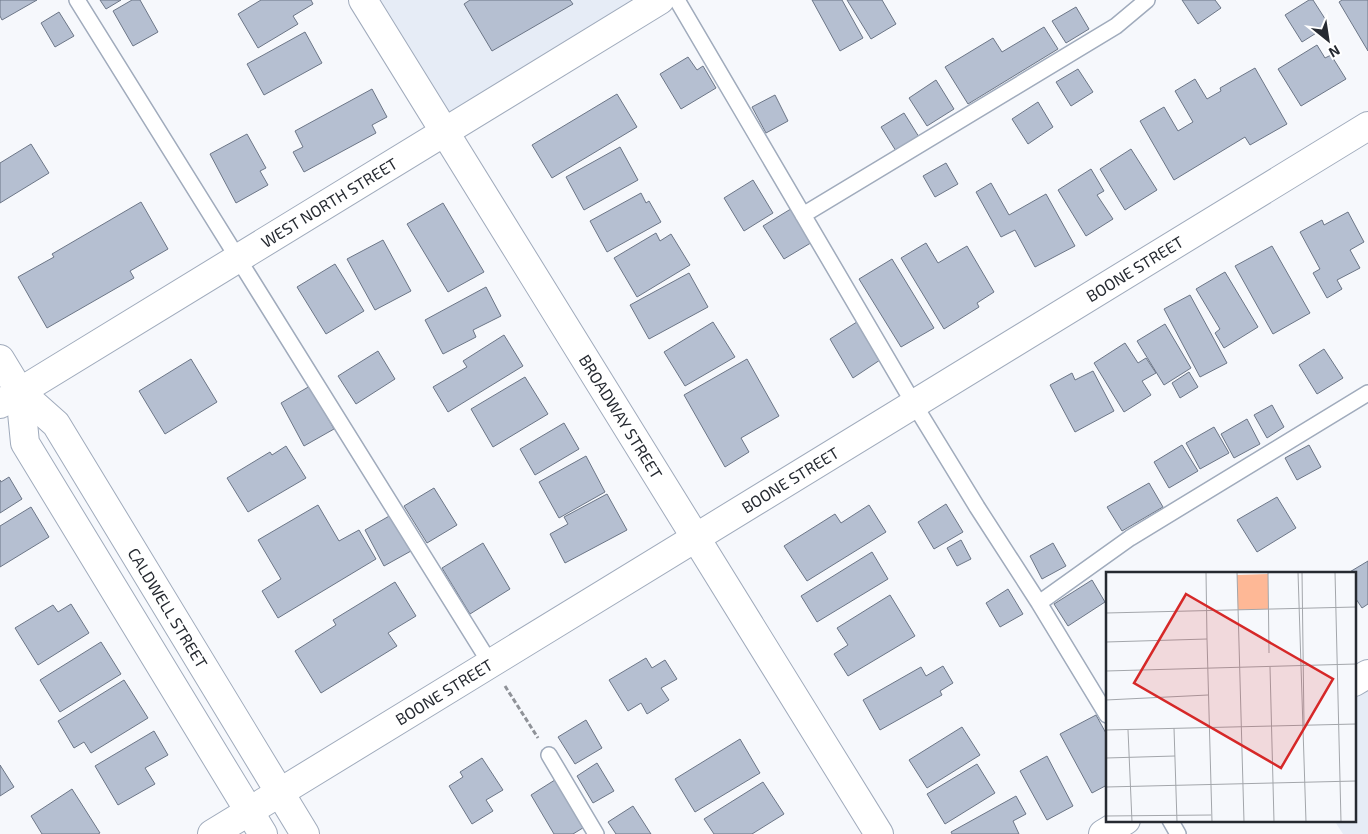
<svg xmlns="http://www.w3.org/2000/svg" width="1368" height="834" viewBox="0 0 1368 834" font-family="'Exo 2',sans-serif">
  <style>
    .built { fill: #e6ecf6 }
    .building { fill: #b5bfd1; stroke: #6c7687 }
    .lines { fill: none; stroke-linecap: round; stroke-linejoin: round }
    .lane-casing { stroke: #a0abbc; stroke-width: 18 }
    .street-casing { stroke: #a0abbc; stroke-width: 30 }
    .secondary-casing { stroke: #a0abbc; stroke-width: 30 }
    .path { stroke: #8f9298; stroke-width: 3; stroke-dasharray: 5 2.5; stroke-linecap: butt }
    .lane { stroke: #fff; stroke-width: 15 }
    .street { stroke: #fff; stroke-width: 28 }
    .secondary { stroke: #fff; stroke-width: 28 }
    .labels { text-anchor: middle; stroke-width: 5; stroke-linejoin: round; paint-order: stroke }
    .street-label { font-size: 16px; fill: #262a31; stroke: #fff }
    .inset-road { fill: none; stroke: #a3a6ab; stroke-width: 1 }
    .view { fill: #d62828; fill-opacity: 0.15; stroke: #d62828; stroke-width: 2.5 }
    .inset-edge { fill: none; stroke: #262a31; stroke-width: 2.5 }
  </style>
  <rect width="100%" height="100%" fill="#f6f8fc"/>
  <path class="built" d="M 363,0 L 660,0 L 445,132 Z
    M 1368,674 L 1368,834 L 1343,834 L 1334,820 L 1354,820 L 1354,682 Z"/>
  <path class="building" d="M 0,0 L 37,0 L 2,20 L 0,16 Z
    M 100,0 L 121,0 L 106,9 Z
    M 132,0 L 140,0 L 158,32 L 133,46 L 113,11 Z
    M 261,0 L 311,0 L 313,4 L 293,16 L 298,24 L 258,48 L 238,14 Z
    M 470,0 L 570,0 L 573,4 L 492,51 L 464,4 Z
    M 812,0 L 842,0 L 863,38 L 840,51 Z
    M 847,0 L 882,0 L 896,24 L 871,39 Z
    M 1182,0 L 1215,0 L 1221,8 L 1198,24 Z
    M 1309,0 L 1313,0 L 1329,25 L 1302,42 L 1285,15 Z
    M 1342,0 L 1368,0 L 1368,51 L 1339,2 Z
    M 1076,7 L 1089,29 L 1066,43 L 1052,21 Z
    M 59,12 L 74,36 L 55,47 L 41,23 Z
    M 1044,27 L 1058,49 L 968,104 L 945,67 L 993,38 L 1002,52 Z
    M 305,32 L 322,63 L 264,95 L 247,64 Z
    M 1317,45 L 1325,58 L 1331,55 L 1346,79 L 1301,106 L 1278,69 Z
    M 688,57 L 697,70 L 703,66 L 716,88 L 681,109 L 660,74 Z
    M 1255,68 L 1287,124 L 1250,145 L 1245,137 L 1174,180 L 1140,121 L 1164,107 L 1178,131 L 1193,122 L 1175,91 L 1195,79 L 1207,99 L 1221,91 L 1220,88 Z
    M 1078,69 L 1093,92 L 1071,106 L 1056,82 Z
    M 936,80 L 954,109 L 927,126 L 909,98 Z
    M 372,89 L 387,117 L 372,125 L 376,133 L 304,172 L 293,152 L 303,147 L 295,131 Z
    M 617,94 L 637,127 L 552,178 L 532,145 Z
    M 775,95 L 788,121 L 766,133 L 752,107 Z
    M 1038,102 L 1053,127 L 1028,144 L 1012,119 Z
    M 904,113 L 919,137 L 896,151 L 881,127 Z
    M 247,134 L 266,168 L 260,171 L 268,185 L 236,203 L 210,154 Z
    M 31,144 L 49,173 L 0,203 L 0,163 Z
    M 620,147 L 638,180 L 584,210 L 566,177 Z
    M 1131,149 L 1157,190 L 1125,210 L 1100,169 Z
    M 946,163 L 958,184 L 935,197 L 923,176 Z
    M 1091,169 L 1104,191 L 1097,195 L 1113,219 L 1086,236 L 1058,190 Z
    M 753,180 L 773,213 L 744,231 L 724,198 Z
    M 991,183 L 1009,215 L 1046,194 L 1075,246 L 1035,267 L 1015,230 L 1001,237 L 976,192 Z
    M 641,193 L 646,203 L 649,201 L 661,222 L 607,252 L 590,221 Z
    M 141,202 L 168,249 L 130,271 L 134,278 L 47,328 L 18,277 L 54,257 L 52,254 Z
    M 443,203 L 484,272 L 448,292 L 407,224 Z
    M 794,207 L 814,241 L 784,259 L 763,226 Z
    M 1348,212 L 1364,242 L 1350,250 L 1360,268 L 1337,280 L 1342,289 L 1327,298 L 1313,273 L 1320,269 L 1300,232 L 1322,220 L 1324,225 Z
    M 656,233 L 660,241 L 671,234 L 690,265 L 637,297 L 614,258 Z
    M 383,240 L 411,291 L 375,310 L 347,259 Z
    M 926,243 L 938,263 L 967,246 L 994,292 L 977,303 L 979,307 L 944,329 L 901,258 Z
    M 1272,246 L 1310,313 L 1273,334 L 1235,266 Z
    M 892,259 L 934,328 L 901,347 L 859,279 Z
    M 335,264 L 364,311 L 326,334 L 297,287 Z
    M 1225,272 L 1258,327 L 1224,348 L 1215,333 L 1220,329 L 1196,289 Z
    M 689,273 L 708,307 L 649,339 L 630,305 Z
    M 486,287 L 501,316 L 473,330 L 476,337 L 443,354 L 425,320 Z
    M 1190,295 L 1227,363 L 1200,377 L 1164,309 Z
    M 860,320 L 883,358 L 853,378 L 830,339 Z
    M 713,322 L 735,357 L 685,386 L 664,352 Z
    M 1165,324 L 1191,368 L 1164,385 L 1137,341 Z
    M 504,335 L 523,366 L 448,412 L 433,387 L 467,367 L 463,361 Z
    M 1125,343 L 1138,363 L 1146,358 L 1156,373 L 1142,381 L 1151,395 L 1124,412 L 1094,363 Z
    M 1324,349 L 1343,378 L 1317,394 L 1299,365 Z
    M 378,351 L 395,379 L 356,404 L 338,376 Z
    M 191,359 L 217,402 L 165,434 L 139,391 Z
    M 747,359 L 779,416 L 741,438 L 749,452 L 725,467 L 684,395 Z
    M 1093,371 L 1114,411 L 1075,432 L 1050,385 L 1072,373 L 1075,380 Z
    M 1189,372 L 1198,387 L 1180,398 L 1172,383 Z
    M 525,377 L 548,414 L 493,447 L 471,409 Z
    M 310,386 L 334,429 L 304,446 L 281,403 Z
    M 1272,405 L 1284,427 L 1267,438 L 1254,415 Z
    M 1247,419 L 1260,444 L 1234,458 L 1221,434 Z
    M 564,423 L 579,449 L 535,475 L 520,449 Z
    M 1214,427 L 1229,453 L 1200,469 L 1186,443 Z
    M 1182,445 L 1198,471 L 1169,488 L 1154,462 Z
    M 1309,445 L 1321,467 L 1297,480 L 1285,458 Z
    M 286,446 L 306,478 L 248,512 L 227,478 L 270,452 L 272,455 Z
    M 586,456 L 605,492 L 559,518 L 539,482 Z
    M 9,477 L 22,499 L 0,513 L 0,480 L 1,482 Z
    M 1149,483 L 1163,507 L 1122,531 L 1107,507 Z
    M 434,488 L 457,525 L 427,543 L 404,506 Z
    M 607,494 L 627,530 L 565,563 L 550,534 L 568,524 L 564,517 Z
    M 1277,497 L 1296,528 L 1257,552 L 1237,520 Z
    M 946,504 L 963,532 L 934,549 L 918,522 Z
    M 318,505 L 339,541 L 359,530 L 376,559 L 278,618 L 262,591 L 281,579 L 258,540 Z
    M 869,505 L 886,532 L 807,581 L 784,546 L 835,514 L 841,523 Z
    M 31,507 L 49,537 L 0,567 L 0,526 Z
    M 391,515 L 411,551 L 384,566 L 365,530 Z
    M 961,540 L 971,559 L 957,566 L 947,548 Z
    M 483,543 L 510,589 L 470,614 L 442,568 Z
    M 1053,543 L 1066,566 L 1042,579 L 1030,556 Z
    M 872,552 L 888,579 L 817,622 L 801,596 Z
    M 1368,561 L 1368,604 L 1362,608 L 1354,596 L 1354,573 L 1348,573 Z
    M 1092,580 L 1105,602 L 1068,626 L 1054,604 Z
    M 395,582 L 416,616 L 388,633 L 397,646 L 321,693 L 295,651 L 336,625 L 333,620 Z
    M 1008,589 L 1023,614 L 1000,627 L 986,603 Z
    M 890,595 L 915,636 L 848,676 L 834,654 L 848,645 L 837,628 Z
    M 71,604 L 89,633 L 38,665 L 15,628 L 53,605 L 58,612 Z
    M 101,642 L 121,674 L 60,712 L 40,680 Z
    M 646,658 L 652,668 L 665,660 L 677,679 L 661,688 L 669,700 L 647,714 L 641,703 L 628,711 L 609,680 Z
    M 943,666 L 953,683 L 940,691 L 942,695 L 880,730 L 863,700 L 921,667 L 926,676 Z
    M 124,680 L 148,718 L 91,753 L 84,742 L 74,748 L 58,721 Z
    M 1096,715 L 1107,735 L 1107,785 L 1092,793 L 1060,734 Z
    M 586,720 L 602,748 L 575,764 L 558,737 Z
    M 962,727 L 980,755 L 927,788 L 909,760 Z
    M 154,731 L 168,755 L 145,768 L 155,784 L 118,805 L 95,766 Z
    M 740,739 L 760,773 L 695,812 L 675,779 Z
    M 1047,756 L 1073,806 L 1047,820 L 1020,771 Z
    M 482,758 L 503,790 L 486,800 L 493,811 L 472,824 L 449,786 L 463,777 L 460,772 Z
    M 597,763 L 614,791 L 593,803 L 577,776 Z
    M 977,764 L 995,793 L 945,824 L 927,794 Z
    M 0,765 L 14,787 L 0,796 Z
    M 558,778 L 586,826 L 573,834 L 554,834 L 531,795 Z
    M 763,782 L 784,814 L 752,834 L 714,834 L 704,819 Z
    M 72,789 L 100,833 L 98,834 L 42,834 L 31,816 Z
    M 1016,796 L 1026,814 L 1013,821 L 1019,834 L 952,834 L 951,832 Z
    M 633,806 L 651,834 L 616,834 L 608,822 Z"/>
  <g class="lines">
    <defs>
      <path id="lane" d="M 77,0 L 490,663
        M 677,0 L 914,404 L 977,507 L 1039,603
        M 803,215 L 1116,26 L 1147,0
        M 1107,715 L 1039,603 L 1130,538 L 1368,393
        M 549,755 L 596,834
        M 1170,820 L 1178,834"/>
      <g id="street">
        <path id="s1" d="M 0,359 L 20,392 L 56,424 L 305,834"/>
        <path d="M 20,392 L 25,443 L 263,834"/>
        <path id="s2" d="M 0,404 L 660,0"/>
        <path id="s3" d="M 212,834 L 1368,126"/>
      </g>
      <g id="secondary">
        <path id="s4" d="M 363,0 L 879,834"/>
        <path d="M 1354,682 L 1368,674"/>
        <path d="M 1103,834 L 1126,820"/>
      </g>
    </defs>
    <use href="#lane" class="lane-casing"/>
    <use href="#street" class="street-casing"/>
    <use href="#secondary" class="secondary-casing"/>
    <path class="path" d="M 505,686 L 538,738"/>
    <use href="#lane" class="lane"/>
    <use href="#street" class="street"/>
    <use href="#secondary" class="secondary"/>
  </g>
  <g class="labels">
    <g class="street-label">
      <text dy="6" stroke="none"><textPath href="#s2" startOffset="386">WEST NORTH STREET</textPath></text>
      <text dy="6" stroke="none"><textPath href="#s3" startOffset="1082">BOONE STREET</textPath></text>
      <text dy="6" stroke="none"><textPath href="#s4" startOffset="490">BROADWAY STREET</textPath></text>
      <text dy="6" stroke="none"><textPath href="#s3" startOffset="678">BOONE STREET</textPath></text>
      <text dy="6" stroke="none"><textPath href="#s1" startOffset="302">CALDWELL STREET</textPath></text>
      <text dy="6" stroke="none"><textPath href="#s3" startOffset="272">BOONE STREET</textPath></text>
    </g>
  </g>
  <g transform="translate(1106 572)">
    <rect width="250" height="250" fill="#f6f8fc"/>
    <path d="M 162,2 L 162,37 L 132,38 L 131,3 Z" fill="#feb896"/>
    <path class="inset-road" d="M 131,0 L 138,250M 162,0 L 163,81M 192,0 L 200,250M 196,0 L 198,153M 229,0 L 235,250M 0,41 L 250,35M 101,67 L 106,250M 0,70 L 101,67 L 100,0M 164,95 L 168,250M 0,99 L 250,92M 0,128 L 102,123M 68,156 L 71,250M 0,158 L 250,152M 22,158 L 26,250M 0,186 L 69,184M 0,215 L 250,209M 0,244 L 105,243"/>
    <path class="view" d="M 80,22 L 227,107 L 175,196 L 28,111 Z"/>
    <rect width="250" height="250" class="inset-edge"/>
  </g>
  <g transform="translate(1328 40) rotate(150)" stroke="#ffffff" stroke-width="4" paint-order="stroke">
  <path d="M0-4L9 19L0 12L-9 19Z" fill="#262a31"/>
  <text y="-8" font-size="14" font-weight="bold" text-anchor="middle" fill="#262a31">N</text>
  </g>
</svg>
